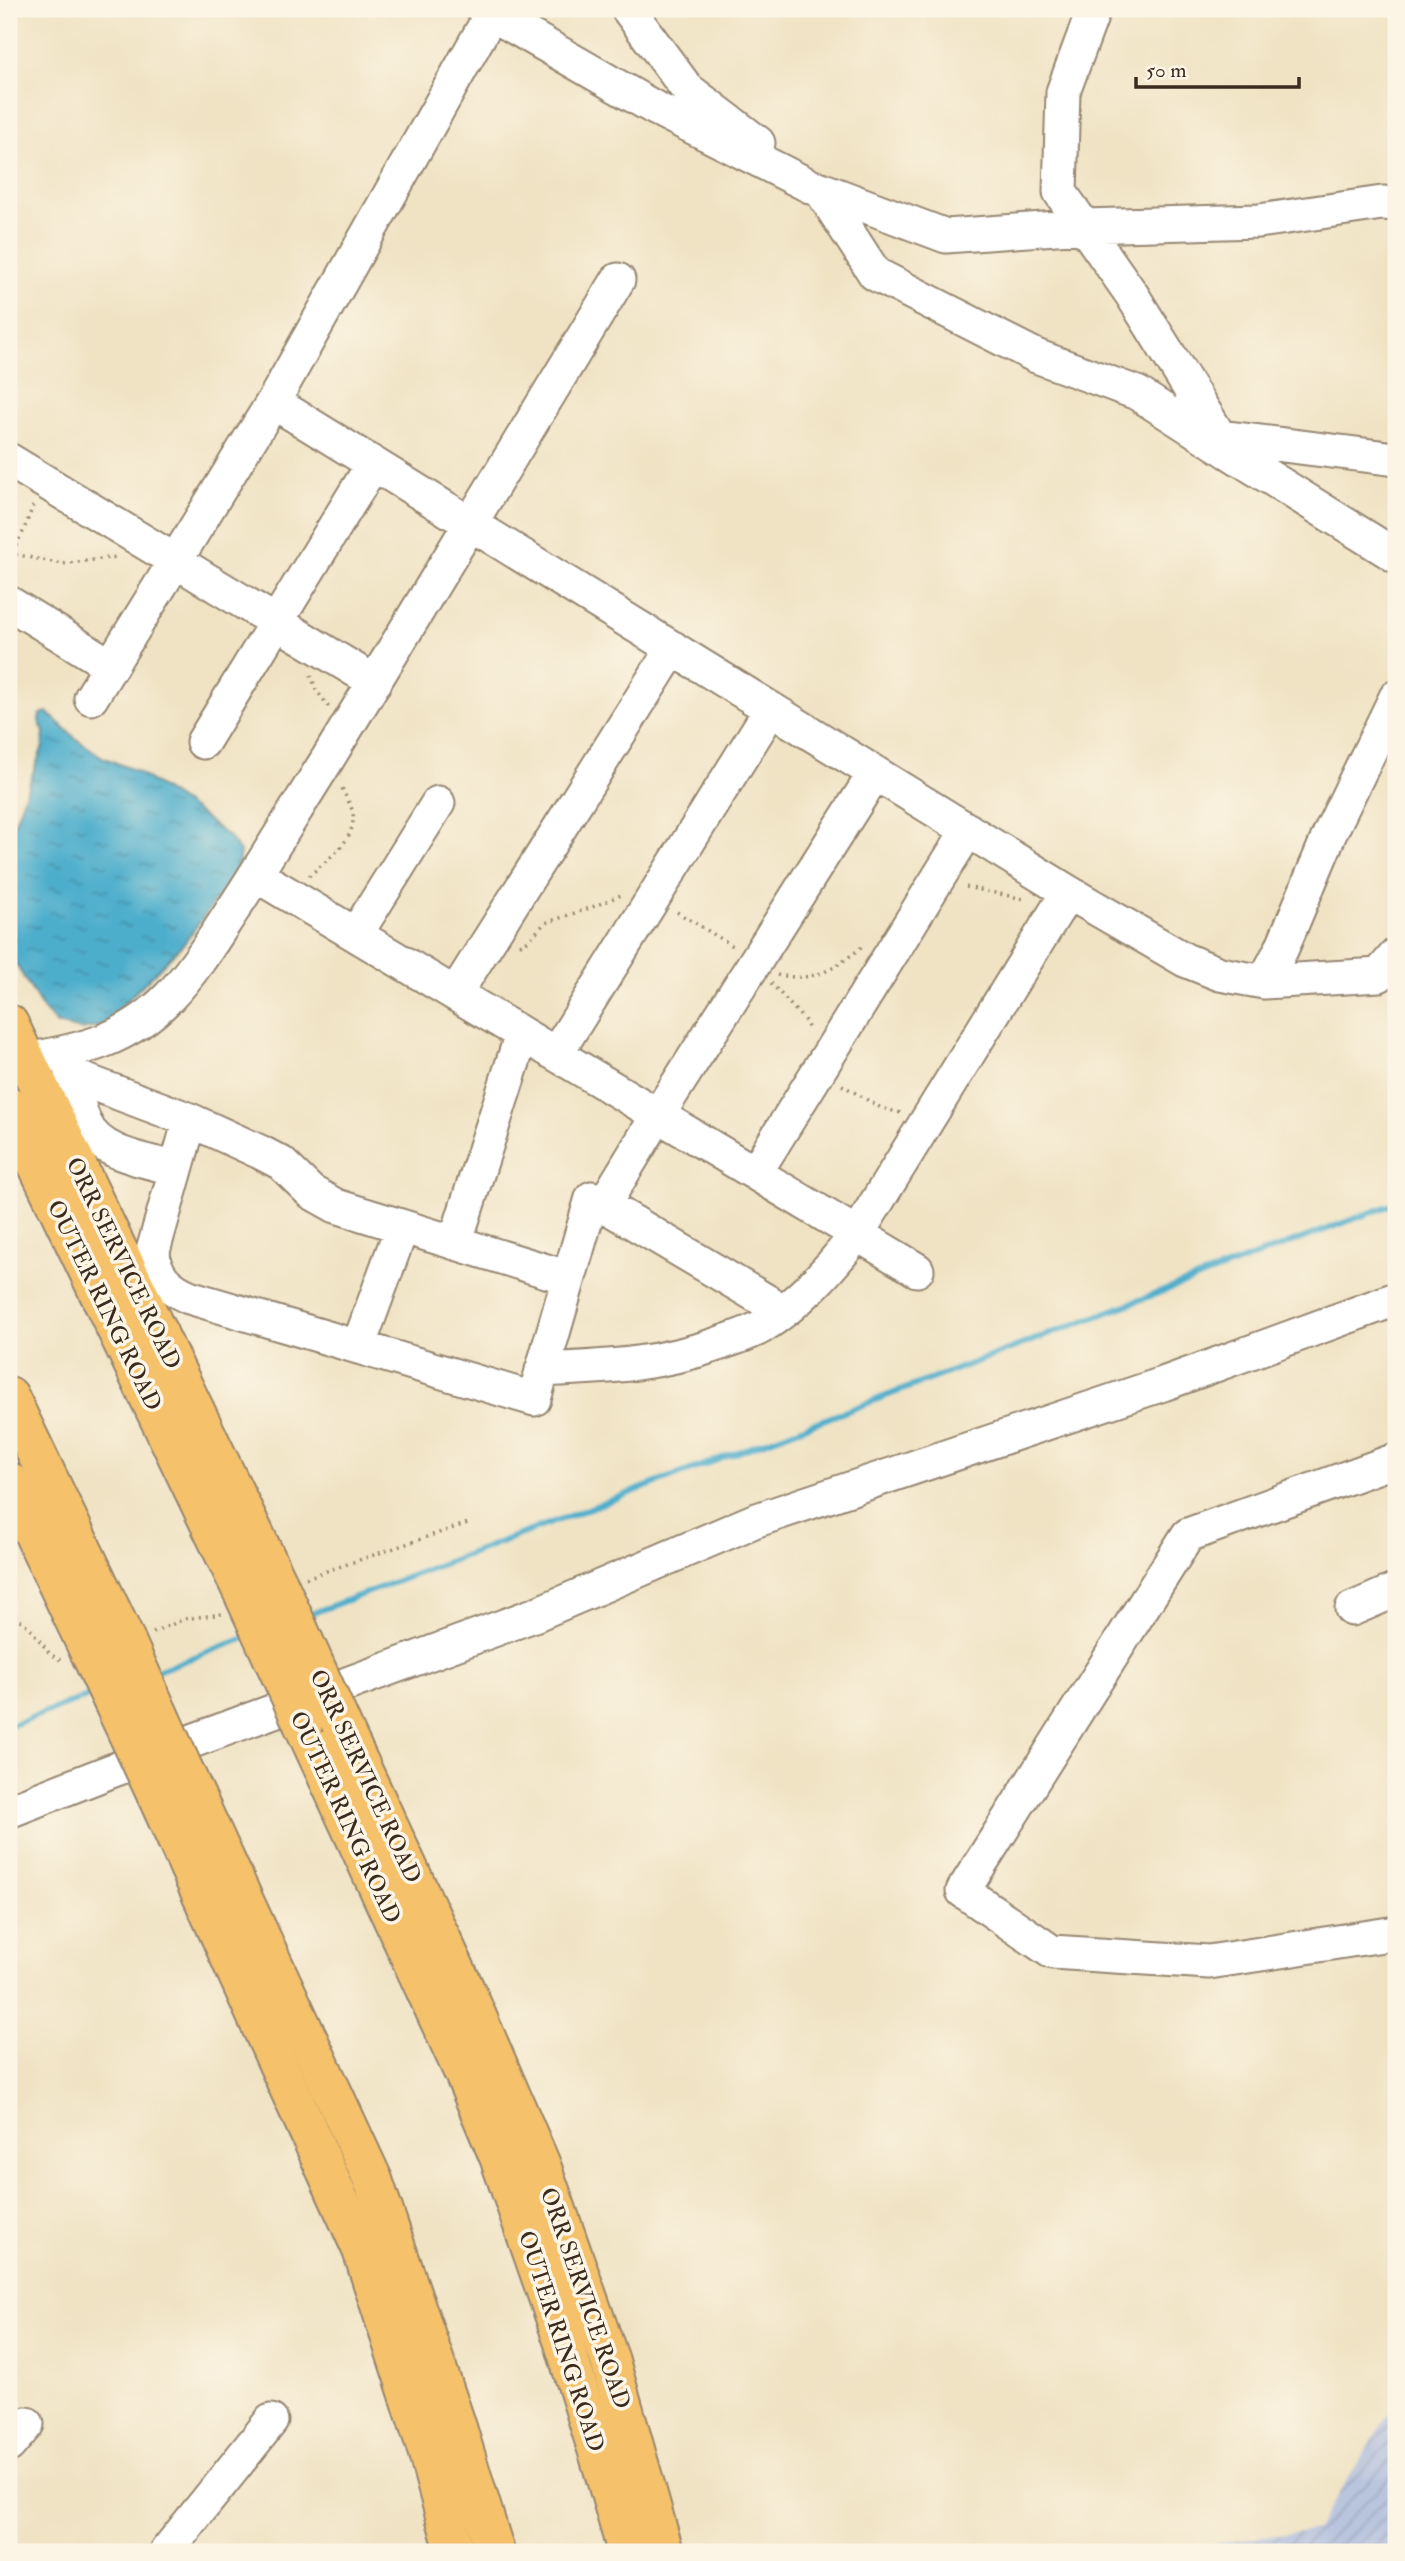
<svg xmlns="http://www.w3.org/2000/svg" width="1405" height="2561" viewBox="0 0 1405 2561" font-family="'IM FELL Double Pica',serif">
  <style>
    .industrial { fill: url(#industrial-furrows) }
    .water { fill: url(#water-ripples); stroke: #446c75; stroke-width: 2 }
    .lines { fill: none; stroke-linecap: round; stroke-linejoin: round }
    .stream { stroke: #4eaecc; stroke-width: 6 }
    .minor-casing { stroke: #968671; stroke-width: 37 }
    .major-casing { stroke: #968671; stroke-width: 42 }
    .highway-casing { stroke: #968671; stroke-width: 42 }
    .path { stroke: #968671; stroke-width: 3.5; stroke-dasharray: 2 5; stroke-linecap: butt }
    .minor { stroke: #fff; stroke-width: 33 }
    .major { stroke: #f5c16b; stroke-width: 38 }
    .highway { stroke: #f5c16b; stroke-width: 38 }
    .major-bridge-casing { stroke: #968671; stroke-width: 42; stroke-linecap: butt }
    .highway-bridge-casing { stroke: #968671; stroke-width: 42; stroke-linecap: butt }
    .major-bridge { stroke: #f5c16b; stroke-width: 38 }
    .highway-bridge { stroke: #f5c16b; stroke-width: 38 }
    .labels { text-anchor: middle; stroke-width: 7; stroke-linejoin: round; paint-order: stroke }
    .street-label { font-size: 23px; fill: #3b2a1e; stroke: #fcf5e5 }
  </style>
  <defs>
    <pattern id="industrial-furrows" width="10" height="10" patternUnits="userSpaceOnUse" patternTransform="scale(1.75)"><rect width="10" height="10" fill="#b9c5de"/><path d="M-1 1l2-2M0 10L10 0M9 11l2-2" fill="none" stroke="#a0a9be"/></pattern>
    <pattern id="water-ripples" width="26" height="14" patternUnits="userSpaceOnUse" patternTransform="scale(1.75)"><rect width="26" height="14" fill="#4eaecc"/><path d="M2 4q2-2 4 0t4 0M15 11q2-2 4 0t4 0" fill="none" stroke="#428ea5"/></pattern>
  </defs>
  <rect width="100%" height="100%" fill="#fcf5e5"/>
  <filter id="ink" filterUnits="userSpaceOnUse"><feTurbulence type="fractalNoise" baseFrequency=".0143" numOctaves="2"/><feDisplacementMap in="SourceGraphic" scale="14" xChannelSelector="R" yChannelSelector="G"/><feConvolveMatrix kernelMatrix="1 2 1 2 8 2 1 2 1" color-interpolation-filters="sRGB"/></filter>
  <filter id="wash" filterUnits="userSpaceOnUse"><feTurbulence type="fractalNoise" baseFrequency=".00686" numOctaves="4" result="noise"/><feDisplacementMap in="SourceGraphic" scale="28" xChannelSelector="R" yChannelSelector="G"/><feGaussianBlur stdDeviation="1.57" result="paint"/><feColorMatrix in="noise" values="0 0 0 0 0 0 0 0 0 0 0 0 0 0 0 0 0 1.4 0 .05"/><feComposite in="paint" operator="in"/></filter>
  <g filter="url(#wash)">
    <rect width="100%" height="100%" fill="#f0e3c4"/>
    <path class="industrial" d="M 1396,2402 L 1396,2552 L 1187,2552 L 1190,2547 L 1316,2530 Z"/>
    <path class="water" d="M 47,712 L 75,738 L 102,757 L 136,771 L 197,812 L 229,837 L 240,852 L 238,865 L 221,893 L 185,942 L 102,1026 L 81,1030 L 57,1024 L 43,1009 L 9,953 L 9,838 L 43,746 L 44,732 L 39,721 L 40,714 Z"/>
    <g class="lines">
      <path class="stream" d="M 305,1616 L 1396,1203
        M 154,1672 L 248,1637
        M 9,1726 L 94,1694"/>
    </g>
  </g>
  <g filter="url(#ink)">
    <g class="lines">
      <defs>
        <path id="minor" d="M 483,9 L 653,107 L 822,192 L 875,274 L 1036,356 L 1137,393 L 1229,452
          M 628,9 L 687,89 L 758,143
          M 1094,9 L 1063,92 L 1060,192 L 1132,295 L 1229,452 L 1396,556
          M 818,188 L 946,236 L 1084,226 L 1259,221 L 1382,203 L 1396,204
          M 273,402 L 1068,892 L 1185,960 L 1220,974 L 1264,982 L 1282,948 L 1330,833 L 1396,697
          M 1220,437 L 1396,459
          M 9,460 L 375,682
          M 9,603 L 111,666
          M 91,698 L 273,402 L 492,13
          M 203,742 L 373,464
          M 256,875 L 917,1270
          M 356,934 L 438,803
          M 1264,982 L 1379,975 L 1396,955
          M 455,994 L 673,648
          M 556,1054 L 771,709
          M 68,1059 C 73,1079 76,1103 85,1123 C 99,1155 146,1160 176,1169
          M 26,1060 C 83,1050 127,1040 169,997 C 194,971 214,938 234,908 C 266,859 296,809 327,760 C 425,600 522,440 618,280
          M 73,1076 L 190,1120 L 260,1152 L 281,1163 L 311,1192 L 336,1206 L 569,1278
          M 190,1120 L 153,1251 C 154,1275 168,1288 189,1297 L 534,1399 L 592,1198 L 783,1311
          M 755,1173 L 968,830
          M 604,1204 L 658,1115 L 875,773
          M 455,1243 L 522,1034
          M 358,1347 L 402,1227
          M 542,1370 C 607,1367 659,1365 721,1343 C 734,1338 749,1334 761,1327 C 799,1304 830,1269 857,1234 L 1068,892
          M 1396,1460 L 1188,1535 L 963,1891 L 1052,1952 L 1209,1962 L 1396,1933
          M 1352,1609 L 1396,1590
          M 9,1811 L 111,1771 L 534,1615 L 754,1521 L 1163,1384 L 1396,1299
          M 9,2445 L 27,2424
          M 166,2552 L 271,2421"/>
        <path id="major" d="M 9,1024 L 278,1583
          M 9,1482 L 91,1655
          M 341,1724 L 469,1998 L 541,2165 L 610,2361 L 664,2552
          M 156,1794 L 362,2250 L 427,2450 L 455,2552"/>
        <path id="highway" d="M 9,1106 L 244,1595
          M 158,1333 L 173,1417
          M 9,1396 L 125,1639
          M 303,1724 L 465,2076 L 499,2157 L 564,2343 L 602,2465 L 627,2552
          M 185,1773 L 373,2180 L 456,2424 L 495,2552"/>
      </defs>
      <use href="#minor" class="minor-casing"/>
      <use href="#major" class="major-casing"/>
      <use href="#highway" class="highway-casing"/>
      <path class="path" d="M 9,553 L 62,564 L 117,557
        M 9,558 L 23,532 L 33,506
        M 311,675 L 316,690 L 329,707
        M 309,876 C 326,860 356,842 353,814 C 352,806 345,796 342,788
        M 966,887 L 1024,899
        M 677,912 L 733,946
        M 520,945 L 529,940 L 545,923 L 590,908 L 621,895
        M 777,975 C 817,982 832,970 862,947
        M 771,983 L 805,1021 L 810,1031
        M 842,1085 L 881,1108 L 901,1113
        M 306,1578 L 471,1522
        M 9,1611 L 30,1628 L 50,1654 L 60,1660
        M 153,1633 L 184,1619 L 222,1614"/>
      <use href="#minor" class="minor"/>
      <use href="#major" class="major"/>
      <use href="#highway" class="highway"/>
      <defs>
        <path id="major-bridge" d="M 278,1583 L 341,1724
          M 91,1655 L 156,1794"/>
        <path id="highway-bridge" d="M 244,1595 L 303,1724
          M 125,1639 L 185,1773"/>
      </defs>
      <use href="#major-bridge" class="major-bridge-casing"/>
      <use href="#highway-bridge" class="highway-bridge-casing"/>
      <use href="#major-bridge" class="major-bridge"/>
      <use href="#highway-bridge" class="highway-bridge"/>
    </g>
  </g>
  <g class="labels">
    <g class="street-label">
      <text transform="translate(124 1263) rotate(64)" y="8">ORR SERVICE ROAD</text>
      <text transform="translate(105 1305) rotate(64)" y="8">OUTER RING ROAD</text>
      <text transform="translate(366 1776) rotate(65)" y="8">ORR SERVICE ROAD</text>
      <text transform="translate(346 1817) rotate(65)" y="8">OUTER RING ROAD</text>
      <text transform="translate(586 2298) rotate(71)" y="8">ORR SERVICE ROAD</text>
      <text transform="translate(562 2341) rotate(72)" y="8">OUTER RING ROAD</text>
    </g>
  </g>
  <rect width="1405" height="2561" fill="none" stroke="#fcf5e5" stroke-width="35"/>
  <path d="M1136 77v10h163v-10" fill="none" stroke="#3b2a1e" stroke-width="3.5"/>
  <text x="1146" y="77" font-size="21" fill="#3b2a1e" stroke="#fcf5e5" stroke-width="5" paint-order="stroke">50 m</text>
</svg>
